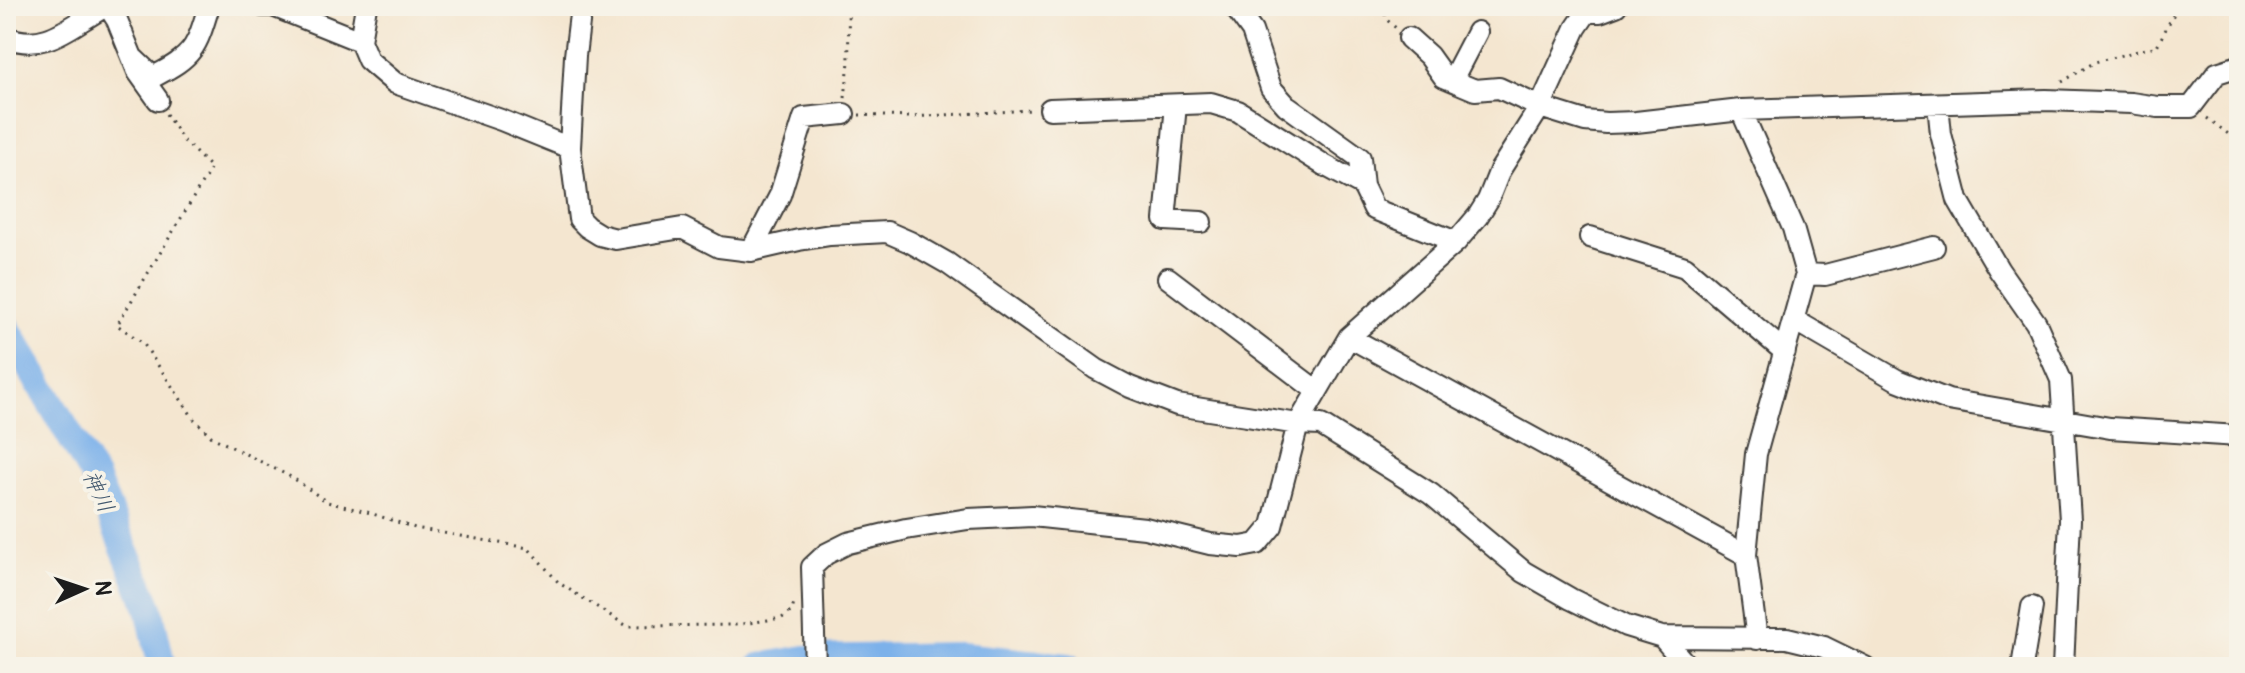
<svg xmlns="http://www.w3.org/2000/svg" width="2245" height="673" viewBox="0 0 2245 673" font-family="Pangolin,'Klee One',sans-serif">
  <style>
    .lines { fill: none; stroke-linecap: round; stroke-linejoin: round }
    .river { stroke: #7cb1ea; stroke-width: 28 }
    .minor-casing { stroke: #3c3a37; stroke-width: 24 }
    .path { stroke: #3c3a37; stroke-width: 3; stroke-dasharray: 2 6; stroke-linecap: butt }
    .minor { stroke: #fff; stroke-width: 20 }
    .labels { text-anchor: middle; stroke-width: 8; stroke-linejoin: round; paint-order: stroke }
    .water-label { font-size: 22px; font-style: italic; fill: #42586e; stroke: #f7f3e8 }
  </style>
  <rect width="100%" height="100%" fill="#f7f3e8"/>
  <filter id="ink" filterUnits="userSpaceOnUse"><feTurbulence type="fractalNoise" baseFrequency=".0125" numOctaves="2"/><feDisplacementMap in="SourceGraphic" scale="16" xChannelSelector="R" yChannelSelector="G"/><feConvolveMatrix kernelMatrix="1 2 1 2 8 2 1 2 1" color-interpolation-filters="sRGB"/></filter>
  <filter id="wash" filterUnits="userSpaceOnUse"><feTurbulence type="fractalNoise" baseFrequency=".006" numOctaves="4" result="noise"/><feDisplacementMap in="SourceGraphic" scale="32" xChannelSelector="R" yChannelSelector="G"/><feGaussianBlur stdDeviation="1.8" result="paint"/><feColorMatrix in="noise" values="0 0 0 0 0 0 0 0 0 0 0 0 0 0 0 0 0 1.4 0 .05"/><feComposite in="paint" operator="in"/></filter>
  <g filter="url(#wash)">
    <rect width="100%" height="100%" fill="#f4e6d0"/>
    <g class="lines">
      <path class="river" d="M 6,327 L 95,478 L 149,608 L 162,667
        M 760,667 L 805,659 L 960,656 L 1068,667"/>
    </g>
  </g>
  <g filter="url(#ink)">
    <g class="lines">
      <defs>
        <path id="minor" d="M 108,6 L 117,20 L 138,72 L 158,100
          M 263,6 L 273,6 L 360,41
          M 366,6 L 360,41 L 368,60 L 395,83 L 501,120 L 570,148 L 579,219 L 587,227 L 600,235 L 616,239 L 682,228 L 719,247 L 751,251 L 799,240 L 830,235 L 887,232 L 910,242 L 947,263 L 1096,369 L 1130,387 L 1177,405 L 1298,424 L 1321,425 L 1431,494 L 1524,572 L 1571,599 L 1626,626 L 1662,637 L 1787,638 L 1824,647 L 1865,667
          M 1234,6 L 1252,31 L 1271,88 L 1286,105 L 1360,158 L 1363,186 L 1374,209 L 1456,242
          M 1587,12 L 1600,12 L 1616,6
          M 6,37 C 44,52 68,28 99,10 L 98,6
          M 1409,38 L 1429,56 L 1444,77 L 1475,90 L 1499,88 L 1540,107 L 1585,121 L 1606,123 L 1636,122 L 1741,110 L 2046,100 L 2131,103 L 2158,107 L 2191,107 L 2217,73 L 2239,66
          M 134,59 L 153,77 C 194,56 196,49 209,6
          M 1452,80 L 1477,32
          M 1938,104 L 1941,134 L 1958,200 L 1999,270 L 2036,323 L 2061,380 L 2070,520 L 2063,667
          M 1176,105 L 1165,220 L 1201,222
          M 1050,109 L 1211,103 L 1238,111 L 1324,165 L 1363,186
          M 1741,110 L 1793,228 L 1806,274 L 1756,454 L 1746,555 L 1757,639
          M 570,148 L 575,56 L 581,6
          M 1590,237 L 1685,267 L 1785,352
          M 751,251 L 780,195 L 804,118 L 844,114
          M 1806,274 L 1825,275 L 1934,247
          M 1168,278 L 1317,391
          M 1794,320 L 1897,380 L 1948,400 L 2110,428 L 2239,436
          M 1349,337 L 1746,555
          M 1662,637 L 1688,667
          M 815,667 L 812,567 L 826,554 L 848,543 L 906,529 L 968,519 L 1032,516 L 1145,528 L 1210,544 L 1241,547 L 1257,544 L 1272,526 L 1298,424 L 1349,337 L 1456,242 L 1478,216 L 1488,200 L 1500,170 L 1540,107 L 1576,28 L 1591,6
          M 2022,667 L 2032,607"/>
      </defs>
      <use href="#minor" class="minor-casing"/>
      <path class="path" d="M 1382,6 L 1387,20 L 1397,29
        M 2062,82 L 2095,62 L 2157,46 L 2178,6
        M 845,98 L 849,62 L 848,6
        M 166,114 L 183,140 L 211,168 L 117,325 L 143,343 L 194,419 L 212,437 L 293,478 L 327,502 L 367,512 L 415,528 L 528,548 L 559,583 L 627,626 L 735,625 L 782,618 L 792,611 L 794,603
        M 859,115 L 910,117 L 1031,110
        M 2207,118 L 2239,142"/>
      <use href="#minor" class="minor"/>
    </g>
  </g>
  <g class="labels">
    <g class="water-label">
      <text transform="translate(99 491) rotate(65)" y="8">神川</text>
    </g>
  </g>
  <rect width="2245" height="673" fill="none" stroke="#f7f3e8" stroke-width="32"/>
  <g transform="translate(84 589) rotate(87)" stroke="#f7f3e8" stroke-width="6" paint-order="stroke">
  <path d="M0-6L14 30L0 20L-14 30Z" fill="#1c1c1c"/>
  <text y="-12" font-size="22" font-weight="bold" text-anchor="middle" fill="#1c1c1c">N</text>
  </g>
</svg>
